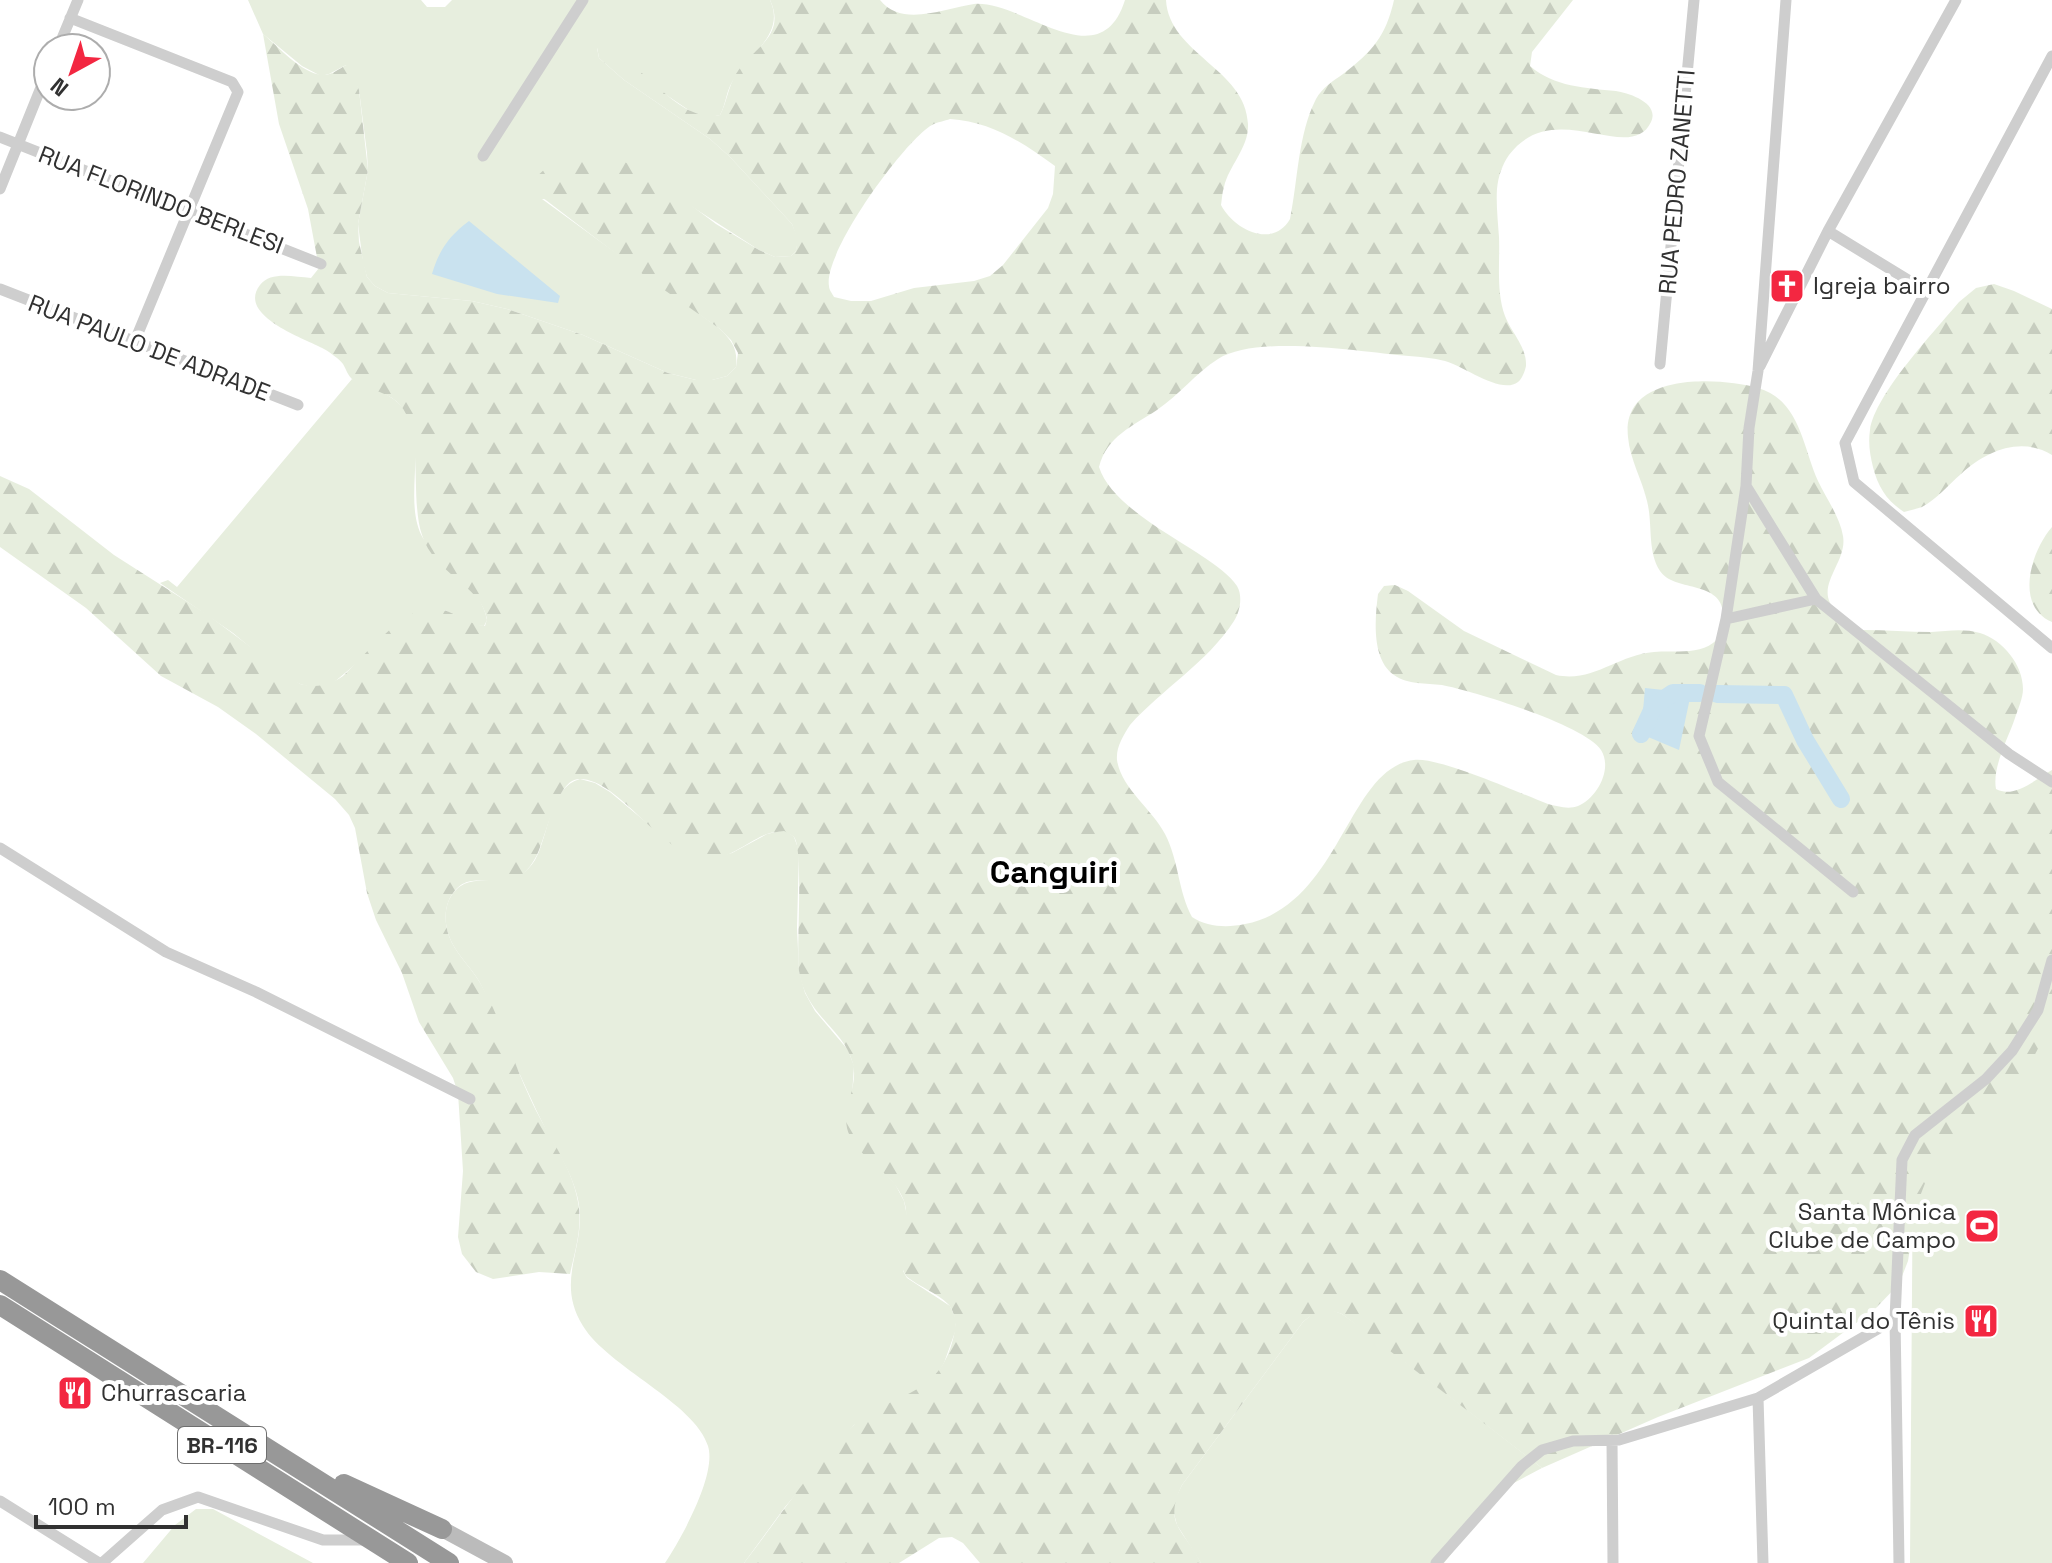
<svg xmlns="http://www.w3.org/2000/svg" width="2052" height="1563" viewBox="0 0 2052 1563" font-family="'Space Grotesk',sans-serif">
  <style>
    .green { fill: #e7eede }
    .forest { fill: url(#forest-firs); fill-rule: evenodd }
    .water { fill: #c9e2ef }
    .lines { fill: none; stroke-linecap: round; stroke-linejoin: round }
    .river { stroke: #c9e2ef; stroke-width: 18 }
    .street { stroke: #cecece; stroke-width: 11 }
    .secondary { stroke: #bbb; stroke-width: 16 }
    .highway { stroke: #989898; stroke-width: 20 }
    .labels { text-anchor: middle; stroke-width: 8; stroke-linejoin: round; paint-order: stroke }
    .shield { fill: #fff; stroke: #6f6f6f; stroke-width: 2 }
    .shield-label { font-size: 22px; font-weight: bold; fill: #313131 }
    .street-label { font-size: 24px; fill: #313131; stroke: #fff }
    .poi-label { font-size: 24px; fill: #313131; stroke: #fff; text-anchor: start }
    .district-label { font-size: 32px; font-weight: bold; fill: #000; stroke: #fff }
  </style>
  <defs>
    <pattern id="forest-firs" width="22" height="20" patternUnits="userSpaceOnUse" patternTransform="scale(2)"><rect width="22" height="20" fill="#e7eede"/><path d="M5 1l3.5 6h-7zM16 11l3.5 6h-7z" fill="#c7cdbf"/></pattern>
  </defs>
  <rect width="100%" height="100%" fill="#fff"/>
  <path class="green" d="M 248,0 L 421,0 L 427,7 L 445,7 L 452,0 L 770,0 C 787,37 744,56 730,86 C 726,95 725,106 720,115 L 706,118 L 693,113 L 597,48 L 599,58 L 624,80 L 710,139 L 730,157 L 792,224 L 798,239 L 796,251 L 791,256 L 775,257 L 759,250 L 691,206 L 542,199 L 720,329 C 732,341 738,349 736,367 L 727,376 L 712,380 L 696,380 L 668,373 L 583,335 L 507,309 L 472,301 L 388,293 L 375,286 L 367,277 L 363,263 L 358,224 L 368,170 L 367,153 L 359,90 L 346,65 L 329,74 L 321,76 L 302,66 L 263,34 Z
    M 352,379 C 372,388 397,395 408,415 C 426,448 403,504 423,538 C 440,565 482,587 487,620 L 484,626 L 473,625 L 445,610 L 363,658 L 333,683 L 315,688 L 300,684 L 285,676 L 233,633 L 160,583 L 168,580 L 177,587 Z
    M 580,779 L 595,783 L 610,792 L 666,839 L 708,859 L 732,853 L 767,834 L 785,830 L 794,837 L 799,851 L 797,928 L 799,971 L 805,993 L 815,1011 L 848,1050 L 854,1066 L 852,1095 L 883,1171 L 895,1184 L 904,1201 L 907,1216 L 903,1271 L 907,1278 L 950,1306 L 955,1317 L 955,1332 L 944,1363 L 936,1376 L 923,1388 L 854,1425 L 785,1507 L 744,1563 L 665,1563 C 681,1539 717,1475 708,1446 C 695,1403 608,1367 583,1326 C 557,1284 581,1255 580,1214 C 579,1185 560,1155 546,1130 C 529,1096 514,1061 498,1026 C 492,1011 487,995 479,981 C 470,966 455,953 449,936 C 445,925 444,911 449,900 C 469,860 508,902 535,860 C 549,836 549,787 580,779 Z
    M 2052,992 L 2052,1563 L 1910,1563 L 1913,1156 Z
    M 1329,1309 L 1342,1314 L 1360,1327 L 1542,1468 L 1512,1484 L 1482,1514 L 1444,1563 L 1201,1563 L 1177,1525 L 1172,1506 L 1182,1485 L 1303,1322 L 1315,1312 Z
    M 196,1509 L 213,1509 L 313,1563 L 143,1563 L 175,1525 Z"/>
  <path class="forest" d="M 770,0 L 880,0 C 902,28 945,8 974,4 C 1023,0 1100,80 1125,0 L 1166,0 C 1169,54 1246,69 1248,124 C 1249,148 1229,165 1224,187 C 1222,193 1222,199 1221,205 C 1234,230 1273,249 1290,219 C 1298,180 1298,134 1316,99 C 1322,88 1333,81 1343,74 C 1372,52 1386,36 1394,0 L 1573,0 L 1532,52 L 1530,66 C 1554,87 1586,88 1616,91 C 1629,93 1660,103 1651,122 C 1630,166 1554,95 1509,155 C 1502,165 1498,177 1497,189 C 1496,205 1498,222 1499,237 C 1500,262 1496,292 1505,316 C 1511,332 1527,347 1526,366 C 1525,371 1522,379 1518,382 C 1501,395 1464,366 1445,361 C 1433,358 1421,357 1409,356 C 1361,352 1258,334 1218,359 C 1196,373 1179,395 1157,410 C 1133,426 1107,436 1099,467 C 1111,505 1173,536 1205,558 C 1215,565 1230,575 1237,586 C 1243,596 1240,612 1234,621 C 1207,663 1162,689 1130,725 C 1123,736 1116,747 1117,760 C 1121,788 1152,809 1165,834 C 1179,861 1178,891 1192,917 C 1207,927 1227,928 1245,924 C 1341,905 1347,768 1414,760 C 1440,757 1519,793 1548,804 C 1557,806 1568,810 1578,806 C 1597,798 1613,769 1601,750 C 1585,725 1473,691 1442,685 C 1426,683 1408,685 1394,675 C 1371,659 1375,618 1378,594 L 1384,586 L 1395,585 L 1408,591 L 1464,631 L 1556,675 C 1593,683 1617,655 1654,652 C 1672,650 1697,655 1713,643 C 1723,636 1726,622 1723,611 C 1718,580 1674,592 1660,571 C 1647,551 1653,524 1647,501 C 1642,479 1630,460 1628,437 C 1621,372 1718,377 1758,388 C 1800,400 1803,448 1818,481 C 1826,498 1840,517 1843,536 C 1848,564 1810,588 1838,613 C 1847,621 1853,626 1863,630 C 1886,630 1909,632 1931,632 C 1948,631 1963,628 1980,633 C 2003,640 2023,665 2023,689 C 2023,698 2018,709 2015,718 C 2008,739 1992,767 1996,789 C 2014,799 2036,779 2052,770 L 2052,1022 L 2032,1060 L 2000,1102 L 1929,1173 L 1917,1204 L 1908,1261 L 1899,1284 L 1875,1309 L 1809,1358 L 1658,1417 L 1542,1468 L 1342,1314 C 1325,1308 1317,1310 1303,1322 L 1182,1485 C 1163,1525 1183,1528 1201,1563 L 980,1563 L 963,1543 L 952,1537 L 939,1538 L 899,1563 L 744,1563 C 779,1518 810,1469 851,1428 C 888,1391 938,1401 953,1339 C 956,1328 957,1314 948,1304 C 937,1293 920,1287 907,1277 C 890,1255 913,1227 904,1201 C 894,1173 862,1161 850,1136 C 838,1114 859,1088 853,1064 C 844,1028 806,1017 799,971 C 796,946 804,850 794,837 C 794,837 785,831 784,831 C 779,832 772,832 767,834 C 746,842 729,860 706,859 C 661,856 619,778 579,779 C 557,779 546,837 537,855 C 509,910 471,855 449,900 C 444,911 445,925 449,936 C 455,953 470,966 479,981 C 501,1018 512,1060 530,1098 C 545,1132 572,1165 578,1202 C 583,1226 575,1251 570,1274 L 539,1272 L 493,1279 L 476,1272 L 462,1254 L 458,1237 L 463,1171 L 458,1093 L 453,1078 L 419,1022 L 402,973 L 376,920 L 367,893 L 355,828 L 349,815 L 335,799 L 256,734 L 218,707 L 161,676 L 86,608 L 0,547 L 0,476 L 29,489 L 114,555 L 208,615 L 300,684 C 317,688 328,686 343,676 C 364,657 402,608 432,608 C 451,608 465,624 485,626 L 487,619 C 481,585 434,574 422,535 C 409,498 426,425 396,401 C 384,391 365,389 353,380 C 348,376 346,369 343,364 C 339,359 331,353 324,349 C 306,339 236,316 260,285 C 271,271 294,277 311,278 L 319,268 L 308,209 L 279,124 L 263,34 C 279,47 301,73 322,75 C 330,76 339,69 346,65 L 350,66 L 359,90 L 368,170 L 358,224 L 359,242 L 367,277 L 375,286 L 388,293 L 472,301 L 507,309 L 583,335 L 668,373 L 696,380 L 712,380 L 727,376 L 736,367 L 738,353 L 731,340 L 720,329 L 653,282 L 534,191 L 534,179 L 547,167 L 563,161 L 601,156 L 618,159 L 647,172 L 716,224 L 759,250 L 775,257 L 791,256 L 796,251 L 797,239 L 792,224 L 730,157 L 710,139 L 624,80 L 599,58 L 597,47 C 641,54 675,125 720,115 C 727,102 728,87 736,74 C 752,48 787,37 770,0 ZM 950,119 C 992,122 1022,142 1055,166 L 1053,194 L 1048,208 L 1003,265 L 990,276 L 974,281 L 914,288 L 871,301 L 851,301 L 834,297 C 832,293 829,290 829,286 C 823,253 904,141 932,125 C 937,122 945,121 950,119 Z
    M 1994,284 L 2014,291 L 2052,309 L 2052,455 C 2021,436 1986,451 1961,474 C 1948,485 1937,499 1922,507 C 1917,509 1910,510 1904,512 C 1887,501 1878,487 1873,467 C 1870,455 1868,443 1870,430 C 1875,394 1935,331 1959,302 L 1976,288 Z
    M 2052,527 L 2052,622 C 2014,606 2031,551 2052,527 Z"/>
  <path class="water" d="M 469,221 L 560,296 L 558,303 L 497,294 L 432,274 C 439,250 449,236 469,221 Z
    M 1645,688 L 1691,693 L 1679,750 L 1641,734 Z"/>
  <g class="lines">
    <path class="river" d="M 1717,694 L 1784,695 L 1805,740 L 1841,799
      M 1641,734 L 1654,706 L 1673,693 L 1700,693"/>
    <path class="street" d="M 1786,0 L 1758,371 L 1749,428 L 1746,486 L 1726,619 L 1699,736 L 1718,782 L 1853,892
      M 70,18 L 232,82 L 238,92 L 134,343
      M 58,48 L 78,0
      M 2052,56 L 1845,443 L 1854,482 L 2052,648
      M 0,137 L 321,264
      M 483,156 L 583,0
      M 0,189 L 48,70
      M 1828,231 L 1926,291
      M 0,289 L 298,405
      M 1660,364 L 1694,0
      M 1760,366 L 1828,231 L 1956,0
      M 1746,486 L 1816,599
      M 1726,619 L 1816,599 L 2009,754 L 2052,782
      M 0,848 L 166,952 L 256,992 L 470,1099
      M 1758,1398 L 1763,1563
      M 1612,1440 L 1613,1563
      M 0,1501 L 99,1563
      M 102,1563 L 162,1510 L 198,1497 L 323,1540 L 368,1540
      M 1436,1563 L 1522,1466 L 1542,1450 L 1573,1441 L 1619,1440 L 1758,1398 L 1895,1319
      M 1899,1563 L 1895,1319 L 1902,1160 L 1915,1135 L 1986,1079 L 2012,1051 L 2038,1010 L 2052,960"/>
    <path class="secondary" d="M 442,1529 L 505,1563"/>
    <path class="highway" d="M 0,1280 L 449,1563
      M 0,1305 L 408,1563
      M 344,1484 L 442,1529"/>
  </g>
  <defs>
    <symbol id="church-square" viewBox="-11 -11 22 22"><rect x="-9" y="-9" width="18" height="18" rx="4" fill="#f32741" stroke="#fff"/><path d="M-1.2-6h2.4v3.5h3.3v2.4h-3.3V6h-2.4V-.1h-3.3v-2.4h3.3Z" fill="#fff"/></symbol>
    <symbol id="stadium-square" viewBox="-11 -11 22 22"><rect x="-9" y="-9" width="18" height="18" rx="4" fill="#f32741" stroke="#fff"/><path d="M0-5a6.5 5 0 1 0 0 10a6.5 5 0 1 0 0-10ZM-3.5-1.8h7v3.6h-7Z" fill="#fff"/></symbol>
    <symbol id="restaurant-square" viewBox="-11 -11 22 22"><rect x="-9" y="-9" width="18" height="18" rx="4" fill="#f32741" stroke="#fff"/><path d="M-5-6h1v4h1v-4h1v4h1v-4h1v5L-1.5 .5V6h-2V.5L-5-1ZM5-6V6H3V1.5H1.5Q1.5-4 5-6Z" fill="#fff"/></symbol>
  </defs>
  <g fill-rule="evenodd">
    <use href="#church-square" x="1767" y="266" width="40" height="40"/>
    <use href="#stadium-square" x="1962" y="1206" width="40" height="40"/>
    <use href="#restaurant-square" x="1961" y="1301" width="40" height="40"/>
    <use href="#restaurant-square" x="55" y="1373" width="40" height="40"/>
  </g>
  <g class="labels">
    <rect class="shield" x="178" y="1427" width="88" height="36" rx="6"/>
    <g class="shield-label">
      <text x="222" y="1453">BR-116</text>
    </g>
    <g class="street-label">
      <text transform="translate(1677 182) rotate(-85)" y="8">RUA PEDRO ZANETTI</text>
      <text transform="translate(161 200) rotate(21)" y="8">RUA FLORINDO BERLESI</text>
      <text transform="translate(149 348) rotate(21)" y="8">RUA PAULO DE ADRADE</text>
    </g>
    <g class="poi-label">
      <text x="1813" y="294">Igreja bairro</text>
      <text x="1956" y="1220" text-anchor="end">Santa Mônica<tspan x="1956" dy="28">Clube de Campo</tspan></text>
      <text x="1955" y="1329" text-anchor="end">Quintal do Tênis</text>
      <text x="101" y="1401">Churrascaria</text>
    </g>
    <g class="district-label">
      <text x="1054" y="883">Canguiri</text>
    </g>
  </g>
  <g transform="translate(72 72) rotate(220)"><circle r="38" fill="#ffffff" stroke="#adadad" stroke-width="2"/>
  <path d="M0-6L14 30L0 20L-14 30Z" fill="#f32741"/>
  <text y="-12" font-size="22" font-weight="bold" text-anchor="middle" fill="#313131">N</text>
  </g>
  <path d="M36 1515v12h150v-12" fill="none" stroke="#313131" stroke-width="4"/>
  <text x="48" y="1515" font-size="24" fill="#313131" stroke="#ffffff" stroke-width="6" paint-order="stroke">100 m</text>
</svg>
